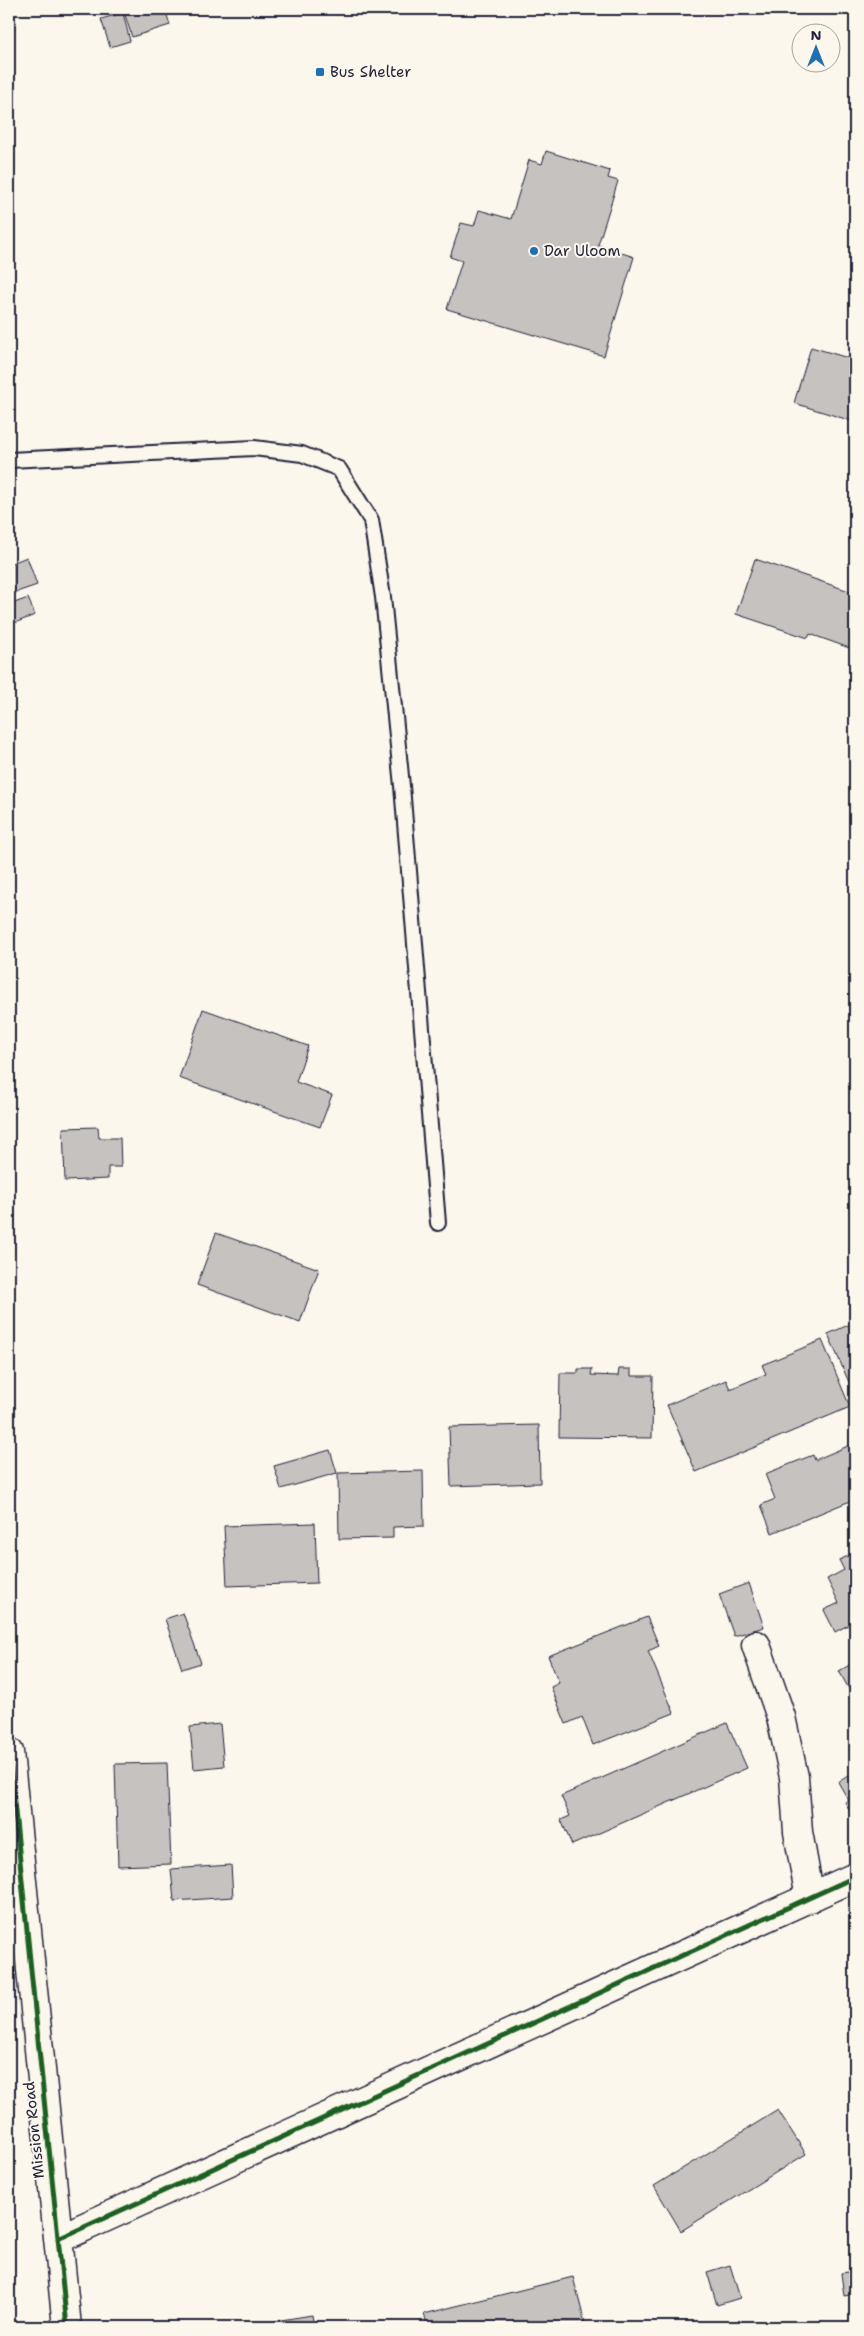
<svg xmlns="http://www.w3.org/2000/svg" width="864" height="2336" viewBox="0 0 864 2336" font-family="'Shantell Sans',sans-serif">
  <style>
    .building { fill: #c6c2c0; stroke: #22223b }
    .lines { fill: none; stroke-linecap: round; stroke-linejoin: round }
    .service-casing { stroke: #22223b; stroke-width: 18 }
    .minor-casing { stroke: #22223b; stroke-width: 31 }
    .service { stroke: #fbf7ec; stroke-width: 14 }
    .minor { stroke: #fbf7ec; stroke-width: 28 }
    .cycleway-casing { stroke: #fbf7ec; stroke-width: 8 }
    .cycleway { stroke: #1b5e20; stroke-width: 5 }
    .poi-dot { fill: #1f6fb2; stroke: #fbf7ec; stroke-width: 2 }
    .labels { text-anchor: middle; stroke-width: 4; stroke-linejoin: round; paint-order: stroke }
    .poi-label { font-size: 15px; fill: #22223b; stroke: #fbf7ec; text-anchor: start }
    .street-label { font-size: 15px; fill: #22223b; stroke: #fbf7ec }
  </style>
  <rect width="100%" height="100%" fill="#fbf7ec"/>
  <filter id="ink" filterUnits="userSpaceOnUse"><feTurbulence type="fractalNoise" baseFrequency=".02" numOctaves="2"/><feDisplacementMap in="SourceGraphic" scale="10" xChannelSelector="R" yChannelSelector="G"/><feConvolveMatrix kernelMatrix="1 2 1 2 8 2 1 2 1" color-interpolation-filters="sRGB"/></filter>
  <g filter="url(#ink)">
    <path class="building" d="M 145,9 L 165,9 L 170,25 L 132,37 L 125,15 Z
      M 123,13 L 130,41 L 110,47 L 101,19 Z
      M 546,151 L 610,171 L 608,178 L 618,181 L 598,245 L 634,257 L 604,356 L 447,309 L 462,261 L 450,257 L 461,223 L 474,226 L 479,210 L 511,219 L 529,160 L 542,164 Z
      M 811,347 L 855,360 L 855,422 L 794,403 Z
      M 9,383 L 13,432 L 9,433 Z
      M 27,557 L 37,585 L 11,594 L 9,589 L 9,564 Z
      M 755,559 L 855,593 L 855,650 L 810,634 L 808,638 L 736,614 Z
      M 28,598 L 35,615 L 12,624 L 9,616 L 9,605 Z
      M 203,1009 L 308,1046 L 296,1082 L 332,1095 L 320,1127 L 179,1078 Z
      M 98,1127 L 99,1138 L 120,1138 L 121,1167 L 108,1167 L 108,1179 L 65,1181 L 63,1128 Z
      M 216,1233 L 319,1269 L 300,1322 L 197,1285 Z
      M 855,1322 L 855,1396 L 828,1334 Z
      M 822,1340 L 850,1407 L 696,1472 L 667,1405 L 726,1380 L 730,1389 L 766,1374 L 762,1365 Z
      M 578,1369 L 592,1369 L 591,1375 L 618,1376 L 619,1369 L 631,1369 L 631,1376 L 653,1376 L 652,1438 L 559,1437 L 560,1373 L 578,1373 Z
      M 539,1425 L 540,1483 L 451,1486 L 449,1427 Z
      M 855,1443 L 855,1499 L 772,1533 L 761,1505 L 775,1499 L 765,1474 L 813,1455 L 815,1460 Z
      M 330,1450 L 337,1473 L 281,1489 L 274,1466 Z
      M 423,1471 L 424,1526 L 393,1527 L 393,1538 L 339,1539 L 338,1473 Z
      M 315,1523 L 317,1583 L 227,1586 L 224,1526 Z
      M 855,1553 L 855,1630 L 852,1623 L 835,1632 L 824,1610 L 839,1603 L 827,1579 L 844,1570 L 839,1560 Z
      M 749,1583 L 764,1627 L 734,1636 L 719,1594 Z
      M 183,1613 L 201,1663 L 182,1669 L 165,1619 Z
      M 647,1617 L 659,1646 L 648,1651 L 674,1713 L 593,1745 L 582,1717 L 566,1724 L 551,1687 L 559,1683 L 548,1656 Z
      M 855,1662 L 855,1700 L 839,1671 Z
      M 727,1723 L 747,1768 L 572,1845 L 561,1820 L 570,1816 L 561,1796 Z
      M 220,1724 L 224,1766 L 194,1769 L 190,1727 Z
      M 167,1763 L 171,1864 L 118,1866 L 115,1764 Z
      M 855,1772 L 855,1820 L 845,1802 L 849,1801 L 838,1782 Z
      M 231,1865 L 233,1897 L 174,1901 L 171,1869 Z
      M 778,2110 L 806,2154 L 681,2231 L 654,2186 Z
      M 730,2265 L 740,2298 L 717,2305 L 707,2272 Z
      M 855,2271 L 855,2294 L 844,2296 L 841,2273 Z
      M 573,2277 L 586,2327 L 428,2327 L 424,2314 Z
      M 312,2315 L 314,2327 L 276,2327 L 275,2321 Z"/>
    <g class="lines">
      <defs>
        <path id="service" d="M 9,460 L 254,448 L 302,454 L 339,469 L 371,520 L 383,597 L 402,786 L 438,1223"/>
        <path id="minor" d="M 756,1645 L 781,1717 L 794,1777 L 798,1832 L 810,1898
          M 9,1752 L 67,2327
          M 58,2239 L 855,1877"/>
      </defs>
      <use href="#service" class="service-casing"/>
      <use href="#minor" class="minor-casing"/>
      <use href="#service" class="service"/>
      <use href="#minor" class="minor"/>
      <defs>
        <path id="cycleway" d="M 9,1752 L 67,2327
          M 58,2239 L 855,1877"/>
      </defs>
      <use href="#cycleway" class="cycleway-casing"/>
      <use href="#cycleway" class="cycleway"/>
    </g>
  </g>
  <g class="poi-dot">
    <rect x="315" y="67" width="10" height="10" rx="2.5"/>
    <circle cx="534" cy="251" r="5"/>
  </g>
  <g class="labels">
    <g class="poi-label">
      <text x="330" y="77">Bus Shelter</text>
      <text x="544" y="256">Dar Uloom</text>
    </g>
    <g class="street-label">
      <text transform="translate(34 2130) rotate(-96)" y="5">Mission Road</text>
    </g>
  </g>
  <rect width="864" height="2336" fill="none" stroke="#fbf7ec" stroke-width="30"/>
  <rect x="15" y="15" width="834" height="2306" fill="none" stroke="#22223b" stroke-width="2" filter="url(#ink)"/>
  <g transform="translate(816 48)"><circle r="24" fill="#fbf7ec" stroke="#a4a2a5"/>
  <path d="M0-4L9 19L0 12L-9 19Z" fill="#1f6fb2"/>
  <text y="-8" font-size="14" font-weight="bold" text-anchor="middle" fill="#22223b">N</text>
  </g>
</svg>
